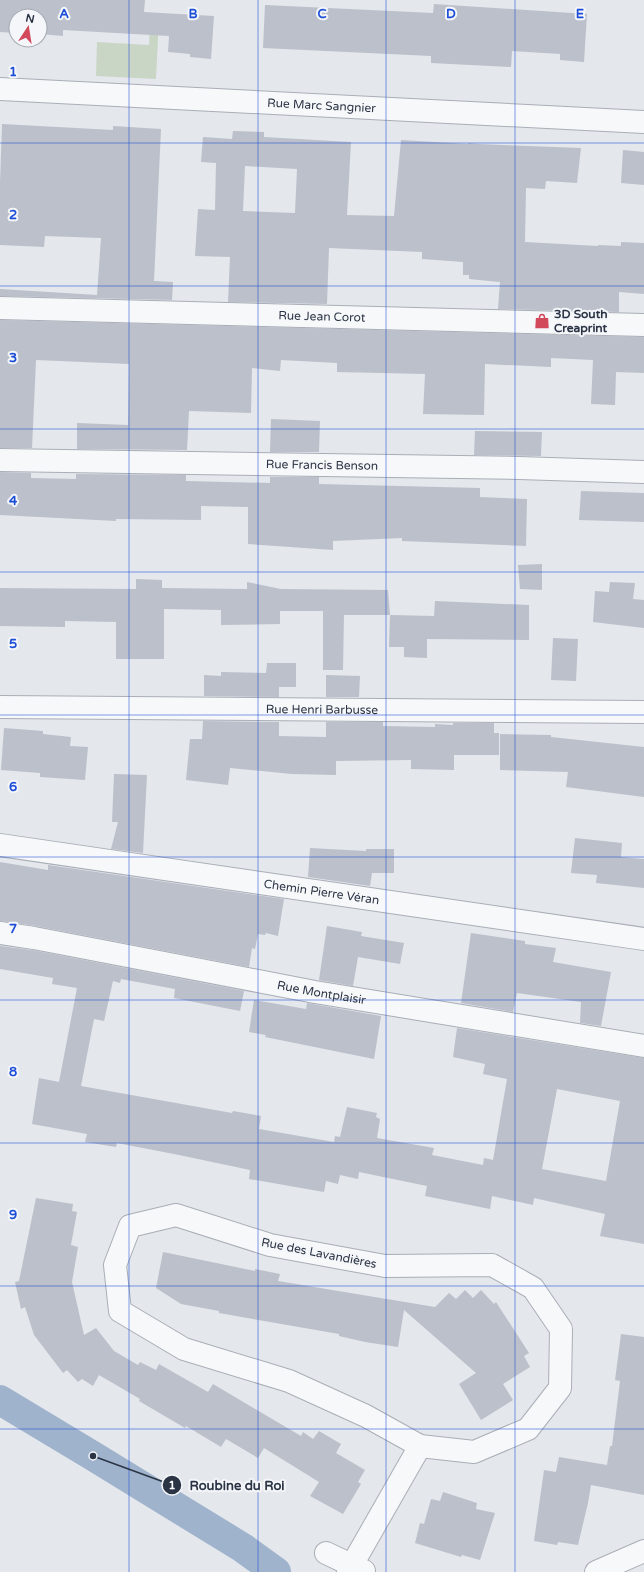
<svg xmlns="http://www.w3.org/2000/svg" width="644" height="1572" viewBox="0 0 644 1572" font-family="'Varela Round',sans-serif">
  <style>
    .green { fill: #c9d6c5 }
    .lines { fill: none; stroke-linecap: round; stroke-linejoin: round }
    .canal { stroke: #9fb4cc; stroke-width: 30 }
    .building { fill: #bbc0ca; fill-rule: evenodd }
    .minor-casing { stroke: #a9aeb7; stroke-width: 24 }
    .minor { stroke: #f7f8fa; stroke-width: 22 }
    .grid { fill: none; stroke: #1d4ed8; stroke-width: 1; stroke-opacity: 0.55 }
    .labels { text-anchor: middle; stroke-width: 4; stroke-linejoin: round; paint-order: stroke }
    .street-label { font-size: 12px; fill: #2b3445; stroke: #f4f6f9 }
    .poi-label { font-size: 12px; font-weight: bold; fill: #2b3445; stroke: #f4f6f9; text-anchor: start }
    .grid-label { font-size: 13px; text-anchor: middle; font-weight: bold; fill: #1d4ed8; stroke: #f4f6f9; stroke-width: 4; stroke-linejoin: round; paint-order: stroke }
    .leader { fill: none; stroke: #2b3445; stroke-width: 1.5 }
    .callout-dot { fill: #2b3445; stroke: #f4f6f9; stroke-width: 1.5 }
    .mark-label { font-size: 12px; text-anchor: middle; font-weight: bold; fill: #fff }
    .callout-label { font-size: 13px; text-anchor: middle; font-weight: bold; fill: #2b3445; stroke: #f4f6f9; stroke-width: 4; stroke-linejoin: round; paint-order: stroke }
  </style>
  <rect width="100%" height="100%" fill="#e4e7ec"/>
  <path class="green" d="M 150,18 L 159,18 L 156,79 L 96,76 L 97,42 L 149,45 Z"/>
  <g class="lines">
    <path class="canal" d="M 0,1400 L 93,1456 L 243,1548 L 276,1572"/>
  </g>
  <path class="building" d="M 0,0 L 145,0 L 144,12 L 214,16 L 211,59 L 190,57 L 190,54 L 168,52 L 169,36 L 63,30 L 63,36 L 40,34 L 40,16 L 16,16 L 16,33 L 0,32 Z
    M 434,4 L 587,14 L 584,62 L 560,60 L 560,54 L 512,51 L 511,67 L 431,63 L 431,56 L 263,48 L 265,5 L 433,13 Z
    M 2,124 L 113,130 L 113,126 L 161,129 L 154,281 L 173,282 L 172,300 L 0,296 L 0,289 L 97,295 L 101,238 L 45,236 L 44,247 L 0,245 L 0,183 Z
    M 233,131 L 264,132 L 264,137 L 351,142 L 347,215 L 394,216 L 401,140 L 468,144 L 468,143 L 478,144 L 581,148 L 577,183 L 546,181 L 545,189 L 526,188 L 525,242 L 598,246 L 598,245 L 621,246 L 621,242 L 644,243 L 644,294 L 619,292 L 619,312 L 498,309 L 500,282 L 469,279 L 469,275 L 463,275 L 463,262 L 422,259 L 422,252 L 329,248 L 327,304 L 228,302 L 230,257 L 195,256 L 198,209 L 215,210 L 216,163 L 201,162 L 203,137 L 232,139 ZM 245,166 L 297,169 L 295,213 L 243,211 Z
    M 623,150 L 644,152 L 644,185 L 621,183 Z
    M 0,320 L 644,337 L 644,373 L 616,372 L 615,405 L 591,404 L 593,360 L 551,358 L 551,367 L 485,364 L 484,415 L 423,414 L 425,374 L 337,372 L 337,363 L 281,360 L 280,371 L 252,368 L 251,413 L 189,411 L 187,450 L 77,449 L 77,423 L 128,425 L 129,364 L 36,360 L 32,448 L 0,448 Z
    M 271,419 L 320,421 L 319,452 L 270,452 Z
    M 475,431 L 542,432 L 541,456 L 474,455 Z
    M 0,472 L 31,473 L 31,478 L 76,479 L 76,474 L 186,475 L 186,481 L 270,483 L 270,477 L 319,477 L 319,484 L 480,488 L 480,497 L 527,499 L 526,546 L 402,541 L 402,538 L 333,541 L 333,550 L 248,544 L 248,507 L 201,506 L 201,520 L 116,519 L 116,521 L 0,515 Z
    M 581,491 L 644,493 L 644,522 L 579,520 Z
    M 542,564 L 542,590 L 520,589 L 518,565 Z
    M 136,579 L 162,580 L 162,588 L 247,589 L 247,582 L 281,589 L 388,590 L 390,615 L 344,615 L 343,670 L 323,670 L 323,611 L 280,611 L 280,624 L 221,625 L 221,610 L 164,609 L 164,659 L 116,659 L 116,622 L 65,621 L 65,627 L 0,626 L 0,588 L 136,589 Z
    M 610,582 L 635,583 L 633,599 L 644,600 L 644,628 L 593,622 L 595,591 L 609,592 Z
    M 435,601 L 529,605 L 529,640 L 427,639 L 427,658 L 404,657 L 404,647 L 389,647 L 390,615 L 434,616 Z
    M 553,638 L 578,639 L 576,681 L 551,680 Z
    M 267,663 L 296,663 L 296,687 L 279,687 L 279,697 L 204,696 L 204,675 L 221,676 L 221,672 L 266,673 Z
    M 326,675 L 360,676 L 359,697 L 326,697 Z
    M 203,721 L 279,722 L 279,736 L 326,737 L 326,722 L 383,722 L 383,726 L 435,727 L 435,724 L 453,725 L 453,723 L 494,723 L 494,733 L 499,733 L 499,755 L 454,755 L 454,770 L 411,769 L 411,760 L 336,761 L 336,775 L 292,774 L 230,768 L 228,785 L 186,780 L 190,739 L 202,739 Z
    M 4,728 L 43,731 L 43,734 L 71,737 L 70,746 L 88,747 L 85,780 L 40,777 L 40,773 L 1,770 Z
    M 500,734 L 551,735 L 551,737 L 644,747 L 644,797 L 566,787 L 568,772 L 500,770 Z
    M 114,774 L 147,775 L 143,853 L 111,849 L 118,822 L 112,822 Z
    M 575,838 L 622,843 L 621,857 L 644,859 L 644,888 L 596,883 L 597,875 L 571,873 Z
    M 310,848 L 366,851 L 366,849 L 394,849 L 394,873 L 372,873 L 370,886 L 308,877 Z
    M 0,862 L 48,870 L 48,865 L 284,899 L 278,936 L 266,933 L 265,935 L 258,934 L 255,949 L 252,948 L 249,967 L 36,926 L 0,921 Z
    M 327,926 L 362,932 L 361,936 L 404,943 L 400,964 L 358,957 L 353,986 L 319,980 Z
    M 471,933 L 525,941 L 525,944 L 556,948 L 553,962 L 611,972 L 601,1026 L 580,1023 L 581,1002 L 517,993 L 513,1012 L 461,1003 Z
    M 0,946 L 32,950 L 244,991 L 240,1011 L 174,998 L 175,989 L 121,979 L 120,983 L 113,981 L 104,1021 L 94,1019 L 81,1086 L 232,1113 L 233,1111 L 261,1116 L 259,1129 L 334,1142 L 335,1136 L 340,1137 L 347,1107 L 377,1113 L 376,1117 L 380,1119 L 377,1138 L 434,1148 L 432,1155 L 483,1165 L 484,1158 L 493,1160 L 507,1079 L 483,1074 L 485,1064 L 453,1057 L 457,1028 L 644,1058 L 644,1244 L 600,1236 L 605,1214 L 534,1198 L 533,1205 L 492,1196 L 490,1209 L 425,1196 L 427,1186 L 359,1172 L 358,1179 L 340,1175 L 338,1184 L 326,1181 L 324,1192 L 249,1179 L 250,1170 L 179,1155 L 117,1143 L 116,1147 L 85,1142 L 87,1134 L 32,1124 L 39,1078 L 59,1082 L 77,988 L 52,984 L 53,978 L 0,969 ZM 557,1089 L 620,1101 L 606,1181 L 542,1169 Z
    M 254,1000 L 306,1009 L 307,1003 L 381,1016 L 374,1059 L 265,1037 L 266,1035 L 249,1032 Z
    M 36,1198 L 73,1204 L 72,1211 L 77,1212 L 71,1245 L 78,1247 L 72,1282 L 84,1335 L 96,1328 L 114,1351 L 138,1365 L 140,1362 L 156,1370 L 159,1364 L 208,1392 L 213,1384 L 301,1436 L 303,1432 L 313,1439 L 319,1431 L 341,1444 L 336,1453 L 365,1470 L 358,1482 L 361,1484 L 343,1514 L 310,1496 L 319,1482 L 264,1448 L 258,1458 L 226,1439 L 221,1447 L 186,1426 L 185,1428 L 139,1401 L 140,1399 L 99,1375 L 93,1386 L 82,1379 L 78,1382 L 67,1370 L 63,1373 L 34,1335 L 25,1307 L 21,1309 L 15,1282 L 19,1281 Z
    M 163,1252 L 255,1271 L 255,1269 L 280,1274 L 278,1281 L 435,1307 L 449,1293 L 456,1299 L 465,1290 L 473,1298 L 481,1290 L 494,1304 L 496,1302 L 529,1353 L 524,1356 L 530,1367 L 503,1384 L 513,1400 L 481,1420 L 459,1384 L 476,1373 L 404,1310 L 398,1347 L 365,1342 L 339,1336 L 339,1334 L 219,1313 L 219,1311 L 181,1304 L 156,1288 Z
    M 621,1334 L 644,1337 L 644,1495 L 591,1485 L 588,1503 L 578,1545 L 558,1542 L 557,1545 L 534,1541 L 544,1470 L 556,1472 L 559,1457 L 607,1465 L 610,1446 L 612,1446 L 620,1381 L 615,1380 Z
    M 443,1492 L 477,1503 L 476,1509 L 495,1513 L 480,1560 L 462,1555 L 461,1557 L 415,1543 L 420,1523 L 424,1524 L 431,1499 L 440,1501 Z"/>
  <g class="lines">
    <defs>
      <g id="minor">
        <path id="s1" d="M 0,89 L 644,122"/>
        <path id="s2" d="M 0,308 L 644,325"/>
        <path id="s3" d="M 0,460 L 519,468 L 644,472"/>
        <path id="s4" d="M 0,707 L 644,712"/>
        <path id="s5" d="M 0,845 L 644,939"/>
        <path id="s6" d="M 0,933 L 34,938 L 315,992 L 644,1046"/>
        <path d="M 176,1215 L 270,1245 L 385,1266 L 492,1265 L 533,1288 L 561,1329 L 560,1388 L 528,1429 L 474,1452 L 420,1446 L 366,1416 L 289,1381 L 184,1349 L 120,1311 L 115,1265 L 130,1226 Z"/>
        <path d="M 326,1553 L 364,1571"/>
        <path d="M 348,1572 L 420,1446"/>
        <path d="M 596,1572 L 644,1551"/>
      </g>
    </defs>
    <use href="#minor" class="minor-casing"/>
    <use href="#minor" class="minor"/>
  </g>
  <path class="grid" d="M 129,0 L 129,1572M 258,0 L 258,1572M 386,0 L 386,1572M 515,0 L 515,1572M 0,143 L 644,143M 0,286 L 644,286M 0,429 L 644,429M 0,572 L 644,572M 0,715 L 644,715M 0,857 L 644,857M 0,1000 L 644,1000M 0,1143 L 644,1143M 0,1286 L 644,1286M 0,1429 L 644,1429"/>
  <defs>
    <symbol id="shop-bare" viewBox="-9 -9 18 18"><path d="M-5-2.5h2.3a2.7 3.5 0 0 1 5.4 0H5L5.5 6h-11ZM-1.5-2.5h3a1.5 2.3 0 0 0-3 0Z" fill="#d1495b" stroke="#f4f6f9" stroke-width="2.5" paint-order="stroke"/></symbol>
  </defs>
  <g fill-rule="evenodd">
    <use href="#shop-bare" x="531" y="310" width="22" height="22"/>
  </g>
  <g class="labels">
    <g class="street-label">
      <text dy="4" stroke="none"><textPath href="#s1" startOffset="322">Rue Marc Sangnier</textPath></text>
      <text dy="4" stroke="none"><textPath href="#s2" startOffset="322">Rue Jean Corot</textPath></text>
      <text dy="4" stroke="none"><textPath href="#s3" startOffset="322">Rue Francis Benson</textPath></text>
      <text dy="4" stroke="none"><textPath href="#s4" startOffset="322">Rue Henri Barbusse</textPath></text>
      <text dy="4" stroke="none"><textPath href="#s5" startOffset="325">Chemin Pierre Véran</textPath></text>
      <text dy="4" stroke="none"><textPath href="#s6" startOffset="327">Rue Montplaisir</textPath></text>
      <text transform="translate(319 1253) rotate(11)" y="4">Rue des Lavandières</text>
    </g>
    <g class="poi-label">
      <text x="554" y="318">3D South<tspan x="554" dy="14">Creaprint</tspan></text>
    </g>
  </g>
  <g class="grid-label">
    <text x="64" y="18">A</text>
    <text x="193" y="18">B</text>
    <text x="322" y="18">C</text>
    <text x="451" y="18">D</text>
    <text x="580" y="18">E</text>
    <text x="13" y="76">1</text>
    <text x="13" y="219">2</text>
    <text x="13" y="362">3</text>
    <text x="13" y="505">4</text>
    <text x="13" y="648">5</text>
    <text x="13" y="791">6</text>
    <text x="13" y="933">7</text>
    <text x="13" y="1076">8</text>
    <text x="13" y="1219">9</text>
  </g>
  <path class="leader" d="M93 1456L172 1485"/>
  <g class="callout-dot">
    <circle cx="93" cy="1456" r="4"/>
    <circle cx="172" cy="1485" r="10"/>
  </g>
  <g class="mark-label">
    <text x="172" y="1489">1</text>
  </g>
  <g class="callout-label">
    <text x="237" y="1490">Roubine du Roi</text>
  </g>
  <g transform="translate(28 28) rotate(12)"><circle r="19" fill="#f4f6f9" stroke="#a4a8b1"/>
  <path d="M0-3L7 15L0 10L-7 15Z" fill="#d1495b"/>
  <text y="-6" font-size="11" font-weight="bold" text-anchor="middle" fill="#2b3445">N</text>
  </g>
</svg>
